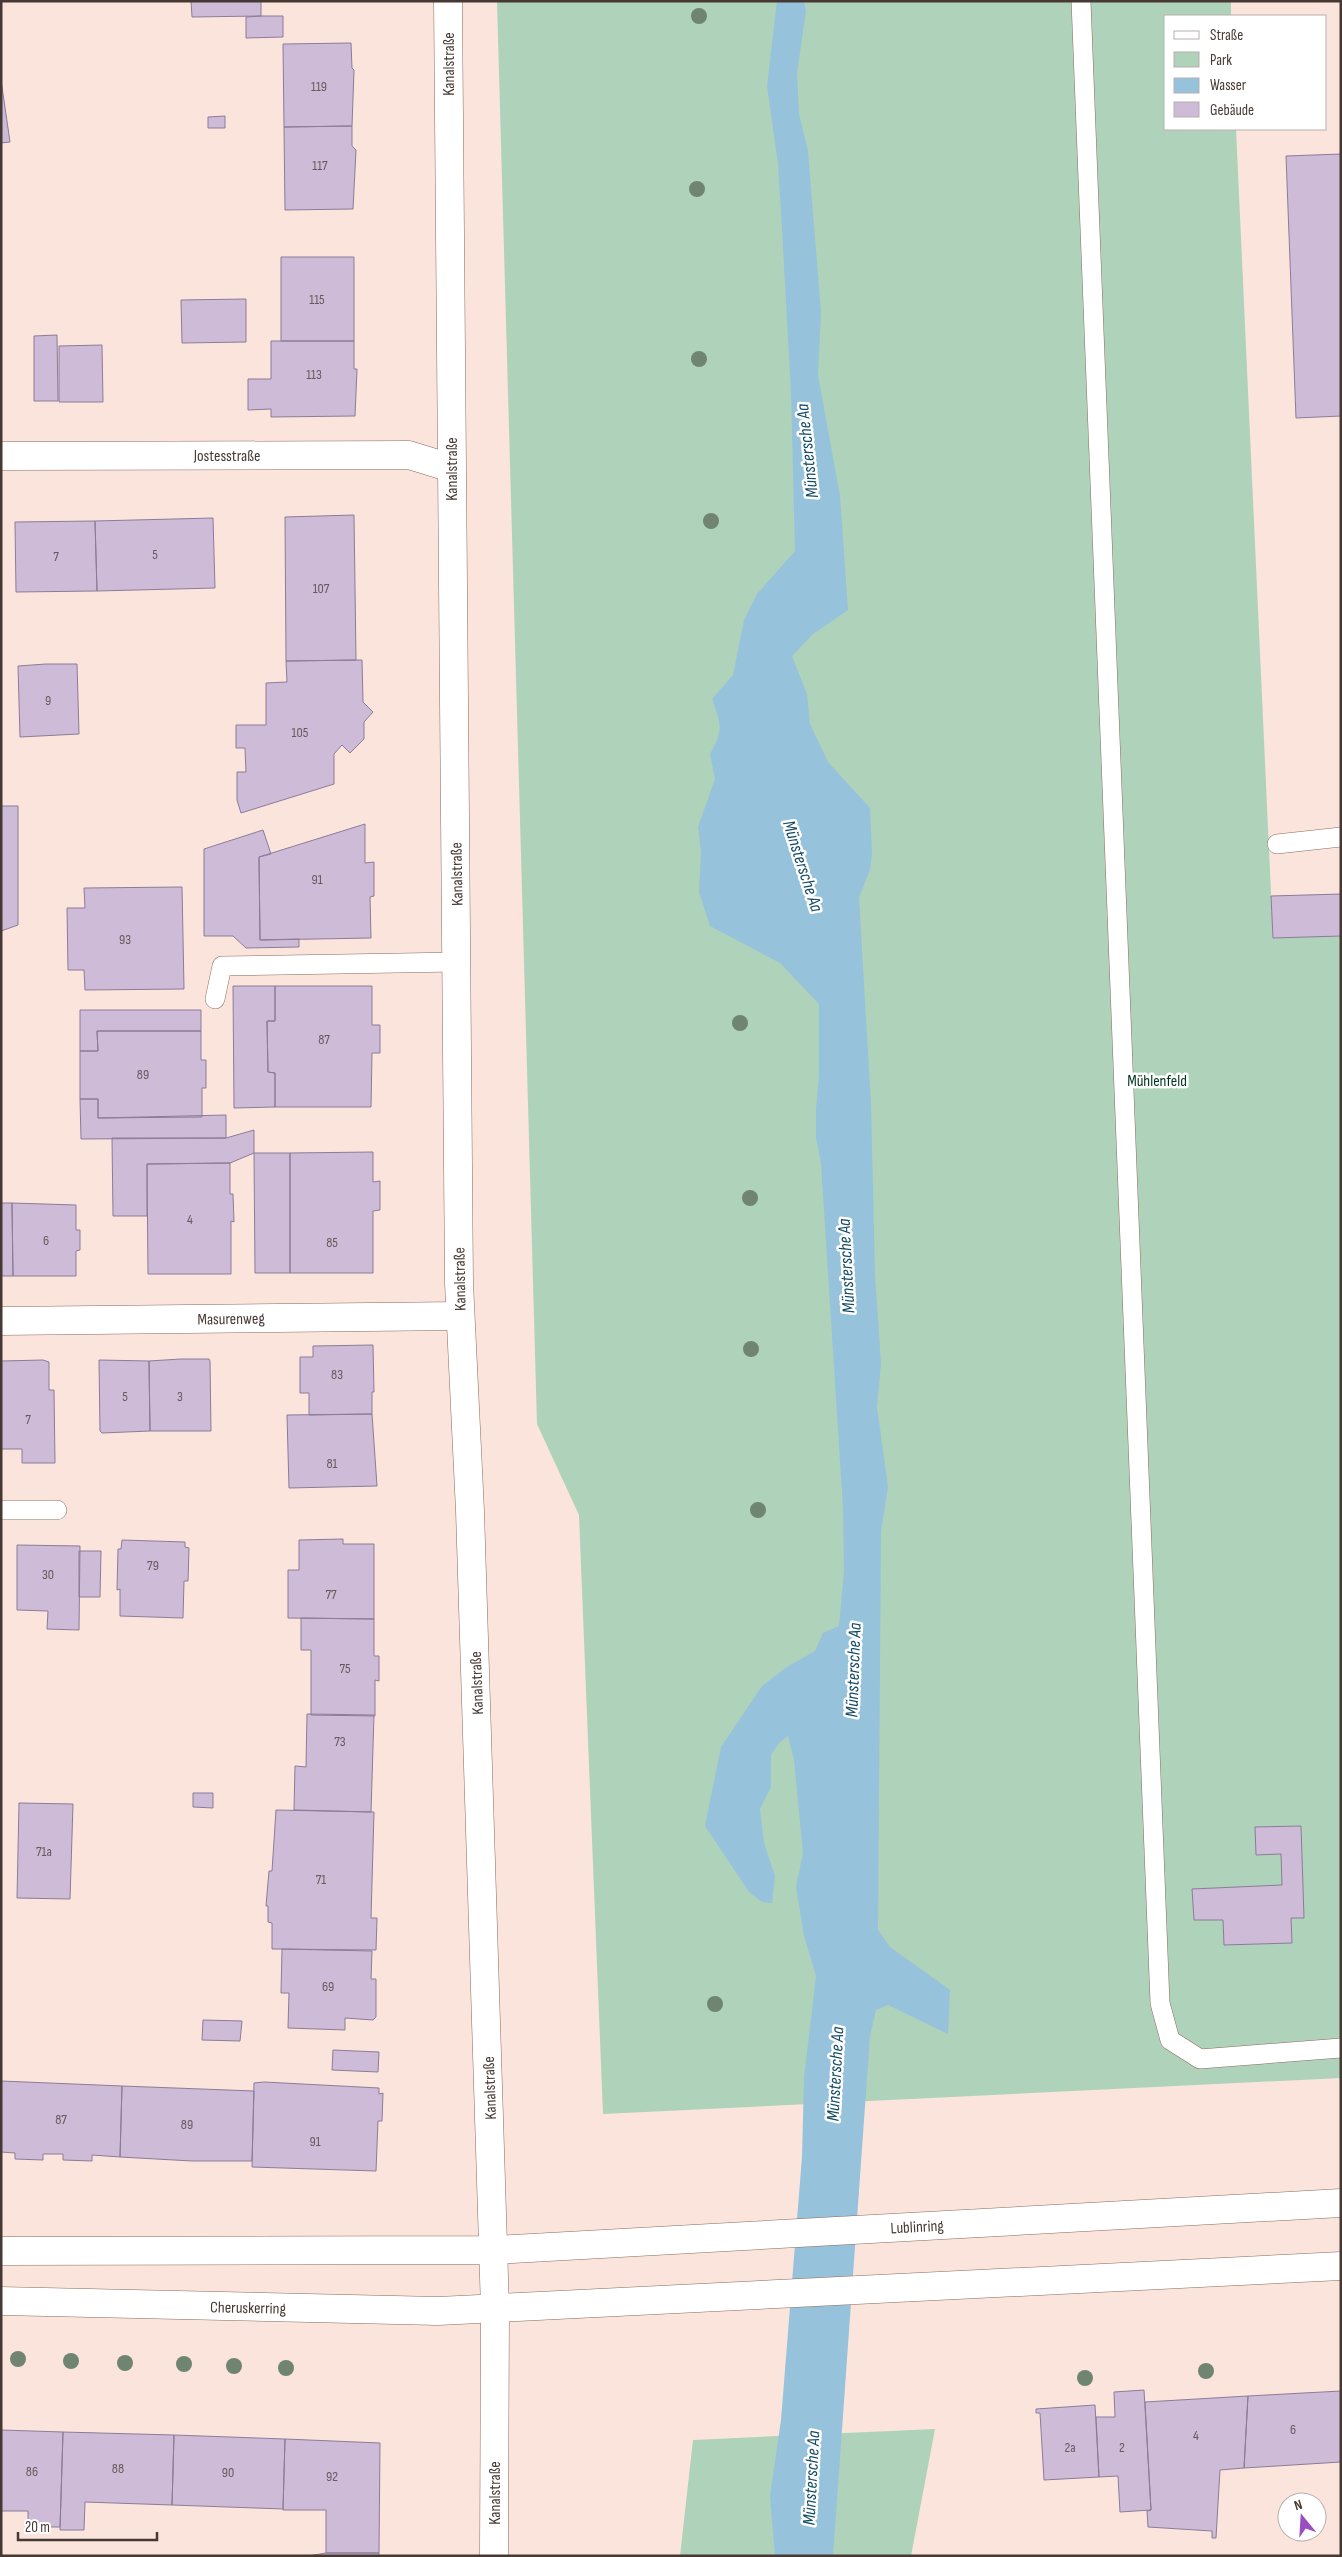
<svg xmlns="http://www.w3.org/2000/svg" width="1342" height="2557" viewBox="0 0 1342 2557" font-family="'Sofia Sans Condensed',sans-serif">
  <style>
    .green { fill: #afd2ba }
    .water { fill: #97c2dc }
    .building { fill: #cdbbd8; stroke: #8c7c97 }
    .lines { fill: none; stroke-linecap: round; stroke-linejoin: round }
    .lane-casing { stroke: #8a6a5e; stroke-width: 20 }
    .street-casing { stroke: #8a6a5e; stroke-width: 29 }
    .secondary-casing { stroke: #8a6a5e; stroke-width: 29 }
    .lane { stroke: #fff; stroke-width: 19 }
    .street { stroke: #fff; stroke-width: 28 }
    .secondary { stroke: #fff; stroke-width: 28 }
    .tree { fill: #708472 }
    .labels { text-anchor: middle; stroke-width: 5; stroke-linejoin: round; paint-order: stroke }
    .number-label { font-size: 14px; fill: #68595c }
    .street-label { font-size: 16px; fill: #463832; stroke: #fff }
    .park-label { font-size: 16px; fill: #00351b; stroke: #fff }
    .water-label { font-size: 18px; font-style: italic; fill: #134a64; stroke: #fff }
  </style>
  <rect width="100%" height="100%" fill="#fae4dc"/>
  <path class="green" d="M 497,1 L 1231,1 L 1231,16 L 1166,16 L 1166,129 L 1236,129 L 1273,937 L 1341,936 L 1341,2078 L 603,2114 L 579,1515 L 537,1424 Z
    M 935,2429 L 911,2556 L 680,2556 L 693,2440 Z"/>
  <path class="water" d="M 777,1 L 804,1 L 806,11 L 797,73 L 799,114 L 808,151 L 821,312 L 818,375 L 840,496 L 848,610 L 813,634 L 792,656 L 807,694 L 810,724 L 828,762 L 870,808 L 872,853 L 870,870 L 859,897 L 871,1104 L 875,1275 L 881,1363 L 877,1407 L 888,1487 L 881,1531 L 878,1930 L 890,1947 L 950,1990 L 948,2034 L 888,2005 L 876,2010 L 870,2036 L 833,2556 L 775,2556 L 770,2496 L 781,2420 L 802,2157 L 804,2078 L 816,1976 L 804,1936 L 796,1887 L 803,1853 L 794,1760 L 788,1736 L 779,1743 L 771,1755 L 771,1787 L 760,1809 L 764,1843 L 775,1876 L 772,1903 L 762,1902 L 749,1892 L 705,1826 L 721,1747 L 762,1686 L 787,1667 L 815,1651 L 823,1633 L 839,1626 L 844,1571 L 843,1508 L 821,1163 L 816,1138 L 816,1109 L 819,1076 L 819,1004 L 780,963 L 710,926 L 699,892 L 701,852 L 698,827 L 715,779 L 710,754 C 724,730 721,724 712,699 L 733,675 L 744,620 L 757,594 L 795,551 L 791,393 L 782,229 L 778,164 L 767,86 Z"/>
  <path class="building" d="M 191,1 L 261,1 L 261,16 L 192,17 Z
    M 261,16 L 283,16 L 283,37 L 246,38 L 246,17 Z
    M 351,43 L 352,68 L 354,70 L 352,126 L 284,127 L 283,44 Z
    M 1,80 L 10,142 L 1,143 Z
    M 225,116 L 225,128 L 208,128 L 208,117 Z
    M 352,126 L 352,146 L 356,150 L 353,209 L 285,210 L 284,127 Z
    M 1341,154 L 1341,416 L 1296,418 L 1286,156 Z
    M 281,257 L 354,257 L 354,341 L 281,341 Z
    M 246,299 L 246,342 L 182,343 L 181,300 Z
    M 57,335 L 58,401 L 34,401 L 34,336 Z
    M 271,341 L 354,341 L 354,369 L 357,369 L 355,416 L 271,417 L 271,409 L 248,410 L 248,379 L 271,379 Z
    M 102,345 L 103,402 L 59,402 L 59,346 Z
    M 354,515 L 356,660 L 286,661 L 285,517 Z
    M 213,518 L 215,588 L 97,591 L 95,521 Z
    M 95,521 L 97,591 L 16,592 L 15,522 Z
    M 362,660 L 363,702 L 373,712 L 364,722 L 364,739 L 350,753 L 342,745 L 334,754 L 334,784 L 241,813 L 237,800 L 237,772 L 246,772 L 245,748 L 236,748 L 236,725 L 266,725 L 266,683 L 287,682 L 286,661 Z
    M 46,664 L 77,664 L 79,734 L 20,737 L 18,666 Z
    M 1,806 L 18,806 L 18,925 L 1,931 Z
    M 365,824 L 365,863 L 374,862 L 374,896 L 370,897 L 371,938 L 260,940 L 259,857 Z
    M 263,830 L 271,854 L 259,857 L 260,940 L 299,939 L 299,947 L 246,948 L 233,936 L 204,936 L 204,849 Z
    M 182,887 L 184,989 L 85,990 L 84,970 L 68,970 L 67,908 L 85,908 L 84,888 Z
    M 1341,894 L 1341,936 L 1273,938 L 1271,896 Z
    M 233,986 L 275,986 L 275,1021 L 267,1021 L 268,1072 L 275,1073 L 275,1107 L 234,1108 Z
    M 275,986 L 372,986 L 372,1025 L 380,1025 L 380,1053 L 372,1053 L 371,1107 L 275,1107 L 275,1073 L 268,1072 L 267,1021 L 275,1021 Z
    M 80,1010 L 201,1010 L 201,1031 L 97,1031 L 98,1051 L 80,1051 Z
    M 97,1031 L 201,1031 L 201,1060 L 206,1060 L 206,1088 L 202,1088 L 202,1117 L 98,1118 L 98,1099 L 80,1099 L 80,1051 L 98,1051 Z
    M 80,1099 L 98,1099 L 98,1118 L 226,1115 L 226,1138 L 81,1139 Z
    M 254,1130 L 254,1153 L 230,1163 L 147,1164 L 147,1216 L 113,1216 L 112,1138 L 226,1138 Z
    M 373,1152 L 373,1182 L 380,1181 L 380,1210 L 373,1211 L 373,1273 L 290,1273 L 290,1153 Z
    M 254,1153 L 290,1153 L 290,1273 L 255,1273 Z
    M 230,1163 L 230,1194 L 233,1194 L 234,1222 L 231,1221 L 231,1274 L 148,1274 L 147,1164 Z
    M 1,1203 L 12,1203 L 13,1276 L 1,1276 Z
    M 12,1203 L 76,1205 L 76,1230 L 80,1230 L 80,1250 L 76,1251 L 76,1276 L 13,1276 Z
    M 373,1345 L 374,1392 L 372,1392 L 372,1414 L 309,1415 L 309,1393 L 300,1393 L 300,1357 L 313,1357 L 313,1346 Z
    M 181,1359 L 209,1359 L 210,1361 L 211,1431 L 150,1431 L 149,1361 Z
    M 43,1360 L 49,1362 L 49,1390 L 54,1390 L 55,1463 L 22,1463 L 22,1449 L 1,1449 L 1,1361 Z
    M 99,1360 L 149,1361 L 150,1431 L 102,1433 L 100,1431 Z
    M 372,1414 L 377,1486 L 289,1488 L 287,1415 Z
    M 343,1539 L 343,1544 L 374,1544 L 374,1619 L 288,1618 L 288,1570 L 299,1570 L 299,1540 Z
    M 122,1540 L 185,1542 L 185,1547 L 189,1548 L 188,1581 L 184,1581 L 183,1618 L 120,1616 L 120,1589 L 117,1590 L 118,1549 L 121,1549 Z
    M 17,1545 L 80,1546 L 79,1630 L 47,1629 L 48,1611 L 17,1610 Z
    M 79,1551 L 101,1551 L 100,1597 L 79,1597 Z
    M 301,1618 L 374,1619 L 374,1656 L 379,1656 L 379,1681 L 375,1680 L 375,1716 L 311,1715 L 311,1650 L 301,1650 Z
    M 307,1714 L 374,1715 L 371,1812 L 294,1810 L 295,1766 L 306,1767 Z
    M 193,1793 L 213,1793 L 213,1808 L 193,1807 Z
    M 19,1803 L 73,1804 L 70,1899 L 17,1898 Z
    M 276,1810 L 374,1812 L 371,1918 L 377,1918 L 376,1950 L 272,1949 L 272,1923 L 268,1922 L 268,1906 L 266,1906 L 269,1871 L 272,1871 Z
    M 1301,1826 L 1304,1918 L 1291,1918 L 1292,1943 L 1224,1945 L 1223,1920 L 1194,1920 L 1192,1889 L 1282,1885 L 1281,1854 L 1256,1855 L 1255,1827 Z
    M 282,1949 L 372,1951 L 371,1979 L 376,1979 L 376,2017 L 373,2020 L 345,2018 L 345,2030 L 288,2028 L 289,1993 L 281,1993 Z
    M 203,2020 L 242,2021 L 240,2041 L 202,2040 Z
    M 333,2050 L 379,2052 L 378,2072 L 332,2070 Z
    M 1,2081 L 122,2086 L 120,2157 L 92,2155 L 92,2161 L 63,2160 L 63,2154 L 43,2154 L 43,2160 L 15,2159 L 15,2153 L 1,2152 Z
    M 264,2082 L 379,2088 L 379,2094 L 383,2093 L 382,2121 L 378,2121 L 376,2171 L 252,2167 L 254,2083 Z
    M 122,2086 L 254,2091 L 252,2161 L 192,2161 L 120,2157 Z
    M 1144,2390 L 1151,2510 L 1120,2512 L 1118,2476 L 1099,2477 L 1096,2417 L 1115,2417 L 1114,2392 Z
    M 1341,2391 L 1341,2462 L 1244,2468 L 1248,2396 Z
    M 1248,2396 L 1244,2468 L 1220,2470 L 1216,2538 L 1212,2538 L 1212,2531 L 1148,2527 L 1147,2511 L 1151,2510 L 1145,2402 Z
    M 1095,2405 L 1099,2477 L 1044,2480 L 1040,2413 L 1036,2413 L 1036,2409 Z
    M 1,2430 L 63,2432 L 60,2527 L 28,2527 L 28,2511 L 1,2511 Z
    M 63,2432 L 174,2435 L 172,2505 L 85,2502 L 84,2530 L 60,2530 Z
    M 174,2435 L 285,2439 L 283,2509 L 172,2505 Z
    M 285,2439 L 380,2443 L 379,2553 L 326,2553 L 326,2510 L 283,2510 Z
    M 326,2553 L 379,2553 L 379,2556 L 308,2556 Z"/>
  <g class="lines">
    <defs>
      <path id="lane" d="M 1081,1 L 1160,2003 L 1170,2040 L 1200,2059 L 1341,2048
        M 1277,844 L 1341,837
        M 215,999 L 222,966 L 457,962
        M 1,1510 L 57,1510"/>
      <path id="street" d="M 1,456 L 409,455 L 451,468
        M 1,1321 L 460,1316
        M 494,2556 L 495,2309"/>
      <path id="secondary" d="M 448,1 L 459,1283 L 470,1511 L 495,2309
        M 1,2251 L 493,2250 L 1341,2203
        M 1,2301 L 438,2311 L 1341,2266"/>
    </defs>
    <use href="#lane" class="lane-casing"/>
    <use href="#street" class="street-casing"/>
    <use href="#secondary" class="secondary-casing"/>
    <use href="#lane" class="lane"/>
    <use href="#street" class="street"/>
    <use href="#secondary" class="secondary"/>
  </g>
  <g class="tree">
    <circle cx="699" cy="16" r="8"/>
    <circle cx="697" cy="189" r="8"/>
    <circle cx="699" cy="359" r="8"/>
    <circle cx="711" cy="521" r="8"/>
    <circle cx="740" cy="1023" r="8"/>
    <circle cx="750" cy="1198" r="8"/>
    <circle cx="751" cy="1349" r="8"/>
    <circle cx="758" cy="1510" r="8"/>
    <circle cx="715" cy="2004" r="8"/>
    <circle cx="18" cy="2359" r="8"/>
    <circle cx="71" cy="2361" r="8"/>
    <circle cx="125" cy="2363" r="8"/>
    <circle cx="184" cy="2364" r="8"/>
    <circle cx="234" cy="2366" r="8"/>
    <circle cx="286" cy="2368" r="8"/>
    <circle cx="1206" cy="2371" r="8"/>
    <circle cx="1085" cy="2378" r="8"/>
  </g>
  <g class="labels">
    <g class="number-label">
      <text x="319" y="91">119</text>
      <text x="320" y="170">117</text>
      <text x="317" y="304">115</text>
      <text x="314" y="379">113</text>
      <text x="155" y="559">5</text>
      <text x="56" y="561">7</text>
      <text x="321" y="593">107</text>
      <text x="48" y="705">9</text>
      <text x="300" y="737">105</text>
      <text x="317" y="884">91</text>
      <text x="125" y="944">93</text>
      <text x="324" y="1044">87</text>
      <text x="143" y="1079">89</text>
      <text x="190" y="1224">4</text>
      <text x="46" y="1245">6</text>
      <text x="332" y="1247">85</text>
      <text x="337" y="1379">83</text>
      <text x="125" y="1401">5</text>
      <text x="180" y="1401">3</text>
      <text x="28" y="1424">7</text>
      <text x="332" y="1468">81</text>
      <text x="153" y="1570">79</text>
      <text x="48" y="1579">30</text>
      <text x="331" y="1599">77</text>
      <text x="345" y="1673">75</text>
      <text x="340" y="1746">73</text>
      <text x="44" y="1856">71a</text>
      <text x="321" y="1884">71</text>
      <text x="328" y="1991">69</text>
      <text x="61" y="2124">87</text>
      <text x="187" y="2129">89</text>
      <text x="315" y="2146">91</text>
      <text x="1293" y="2434">6</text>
      <text x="1196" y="2440">4</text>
      <text x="1070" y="2452">2a</text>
      <text x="1122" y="2452">2</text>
      <text x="118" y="2473">88</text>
      <text x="32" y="2476">86</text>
      <text x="228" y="2477">90</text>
      <text x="332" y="2481">92</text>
    </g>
    <g class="street-label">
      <text transform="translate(448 64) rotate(-90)" y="6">Kanalstraße</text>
      <text x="227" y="461">Jostesstraße</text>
      <text transform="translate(451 469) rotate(-90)" y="6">Kanalstraße</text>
      <text transform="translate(456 874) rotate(-91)" y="6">Kanalstraße</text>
      <text transform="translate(459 1279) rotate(-91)" y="6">Kanalstraße</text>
      <text transform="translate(231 1318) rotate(-1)" y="6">Masurenweg</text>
      <text transform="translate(476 1683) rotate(-92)" y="6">Kanalstraße</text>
      <text transform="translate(489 2088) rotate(-92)" y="6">Kanalstraße</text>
      <text transform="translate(917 2226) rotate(-3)" y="6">Lublinring</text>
      <text transform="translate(248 2307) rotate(1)" y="6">Cheruskerring</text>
      <text transform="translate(494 2493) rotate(-90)" y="6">Kanalstraße</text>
    </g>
    <g class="park-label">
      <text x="1157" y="1086">Mühlenfeld</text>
    </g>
    <g class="water-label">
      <text transform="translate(807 451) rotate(-96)" y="6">Münstersche Aa</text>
      <text transform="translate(803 866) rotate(72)" y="6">Münstersche Aa</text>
      <text transform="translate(846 1266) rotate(-93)" y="6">Münstersche Aa</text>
      <text transform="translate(853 1670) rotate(-88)" y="6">Münstersche Aa</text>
      <text transform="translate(835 2074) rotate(-87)" y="6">Münstersche Aa</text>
      <text transform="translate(811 2478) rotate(-87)" y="6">Münstersche Aa</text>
    </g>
  </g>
  <rect width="1342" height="2557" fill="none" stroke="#463832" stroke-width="5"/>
  <rect x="1164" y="15" width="162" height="115" fill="#ffffff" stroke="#b5afad"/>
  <rect x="1174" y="31" width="25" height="8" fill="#ffffff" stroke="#b5afad"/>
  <text x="1210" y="40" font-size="15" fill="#463832">Straße</text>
  <rect x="1174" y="52" width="25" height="15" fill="#afd2ba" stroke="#b5afad"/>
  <text x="1210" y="65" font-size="15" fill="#463832">Park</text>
  <rect x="1174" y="78" width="25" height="15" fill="#97c2dc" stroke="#b5afad"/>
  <text x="1210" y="90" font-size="15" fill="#463832">Wasser</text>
  <rect x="1174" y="102" width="25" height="15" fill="#cdbbd8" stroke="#b5afad"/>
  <text x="1210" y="115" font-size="15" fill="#463832">Gebäude</text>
  <g transform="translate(1302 2517) rotate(342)"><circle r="24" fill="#ffffff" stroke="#b5afad"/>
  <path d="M0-4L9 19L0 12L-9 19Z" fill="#994ec1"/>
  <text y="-8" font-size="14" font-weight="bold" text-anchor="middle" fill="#463832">N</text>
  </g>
  <path d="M18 2532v8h139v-8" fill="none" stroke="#463832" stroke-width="2.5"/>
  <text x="25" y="2532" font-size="15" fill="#463832" stroke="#ffffff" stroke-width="4" paint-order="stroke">20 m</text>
</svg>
